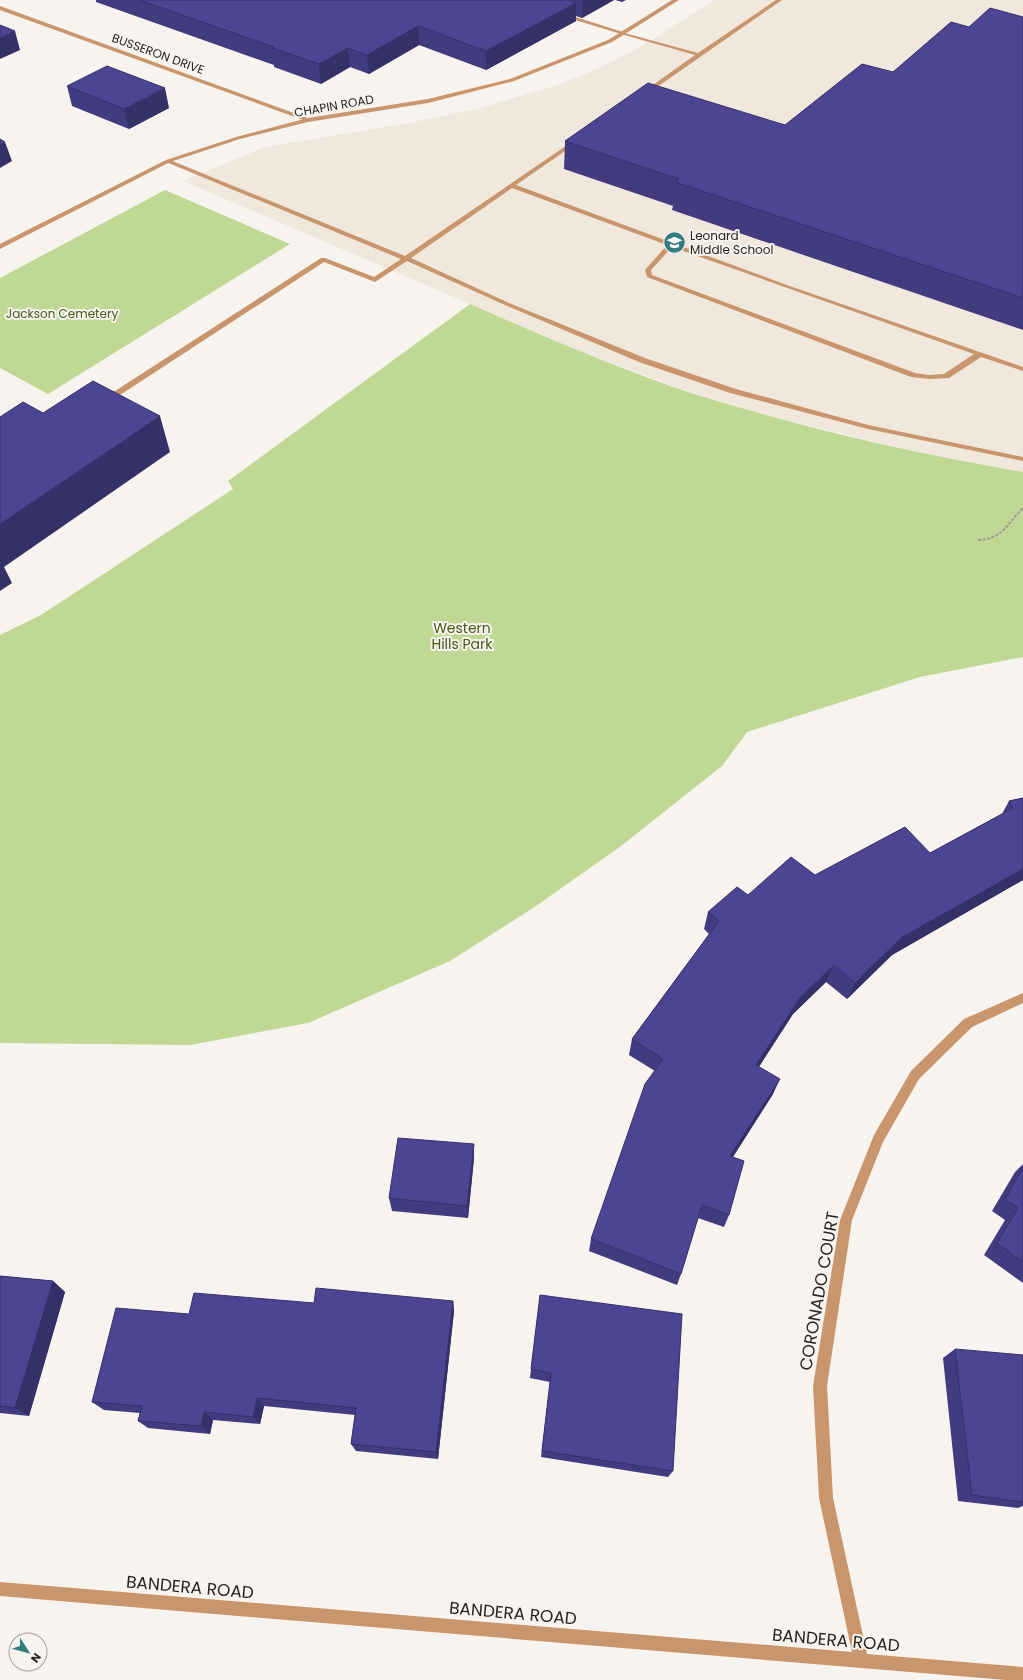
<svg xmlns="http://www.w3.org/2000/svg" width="1023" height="1680" viewBox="0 0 1023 1680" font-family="Poppins,sans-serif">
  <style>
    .built { fill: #f0e8dd }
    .green { fill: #bfd995 }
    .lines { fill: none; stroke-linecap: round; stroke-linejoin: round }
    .path { stroke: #9f9c98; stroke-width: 2; stroke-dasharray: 3 1.5; stroke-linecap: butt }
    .service { fill: #c9956c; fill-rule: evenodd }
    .minor { fill: #c9956c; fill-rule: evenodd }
    .tertiary { fill: #c9956c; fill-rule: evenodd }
    .wall { fill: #423b7f }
    .shaded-wall { fill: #363068 }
    .building { fill: #4d4594; stroke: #363068 }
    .labels { text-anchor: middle; stroke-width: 4; stroke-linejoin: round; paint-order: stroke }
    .far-street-label { font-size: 12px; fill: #262523; stroke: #f7f3ee }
    .far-poi-label { font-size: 12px; fill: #262523; stroke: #f7f3ee; text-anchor: start }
    .far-park-label { font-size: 12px; fill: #465b1a; stroke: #f7f3ee }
    .park-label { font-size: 14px; fill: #465b1a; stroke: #f7f3ee }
    .near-street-label { font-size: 17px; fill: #262523; stroke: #f7f3ee }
  </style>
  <rect width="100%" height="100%" fill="#f7f3ee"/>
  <path class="built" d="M 714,0 L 1023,0 L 1023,472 L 951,460 L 856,437 L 763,415 L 690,392 L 589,355 L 183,181 L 265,147 L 413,122 L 477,109 L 558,85 L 599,68 L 639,48 Z"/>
  <path class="green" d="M 165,190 L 290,244 L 48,394 L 0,368 L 0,278 Z
    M 470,304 C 543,336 616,368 691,393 C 799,427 911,453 1023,472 L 1023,657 L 920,677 L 747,732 L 722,766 L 621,846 L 536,906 L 450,961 L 308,1023 L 190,1045 L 0,1043 L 0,635 L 41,615 L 233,489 L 228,481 Z"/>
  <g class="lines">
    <path class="path" d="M 978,540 C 1003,539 1007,524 1023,508"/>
    <path class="service" d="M 776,0 L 782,0 L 647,94 L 643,94 L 643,92 L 695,55 L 621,34 L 621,32 L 698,53 Z
      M 576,139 L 578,140 L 578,142 L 516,185 L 784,284 L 1023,367 L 1023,371 L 981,357 L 949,378 L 929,379 L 911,377 L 647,277 L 645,270 L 667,245 L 512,188 L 411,258 L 509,303 L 645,358 L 736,389 L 868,425 L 1023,457 L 1023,461 L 868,429 L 730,393 L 639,362 L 505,305 L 407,261 L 375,282 L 324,262 L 120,395 L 103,397 L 99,395 L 100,393 L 115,391 L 321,258 L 325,258 L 374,277 L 401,259 L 166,162 L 166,160 L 170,160 L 405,256 ZM 672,247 L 974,354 L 944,374 L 929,375 L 915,373 L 652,275 L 651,270 Z"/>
    <path class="minor" d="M 0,6 L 310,119 L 311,120 L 306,121 L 0,10 Z
      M 562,14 L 566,14 L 626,33 L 621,34 L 562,16 Z
      M 1023,993 L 1023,1003 L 972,1027 L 919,1079 L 883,1142 L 852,1220 L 827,1386 L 833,1498 L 867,1654 L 1023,1667 L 1023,1680 L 1006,1680 L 0,1596 L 0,1582 L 852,1652 L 819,1498 L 813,1386 L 840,1220 L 874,1135 L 911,1071 L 964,1019 Z"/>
    <path class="tertiary" d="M 672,0 L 679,0 L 612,42 L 514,81 L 428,103 L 308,122 L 240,139 L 170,162 L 0,249 L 0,244 L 166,160 L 236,137 L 308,118 L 428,99 L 510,79 L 608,40 Z"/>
  </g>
  <path class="wall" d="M 96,0 L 614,0 L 582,18 L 576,16 L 576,21 L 486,70 L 419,45 L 369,74 L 350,67 L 321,84 L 274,67 L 274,65 L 96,2 Z
    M 615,0 L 626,0 L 622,2 Z
    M 1023,17 L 1023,330 L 672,210 L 673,206 L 564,169 L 565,141 L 785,125 L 893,72 L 969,27 Z
    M 67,86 L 169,108 L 129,129 L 72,106 Z
    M 1023,798 L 1023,880 L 892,955 L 847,999 L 826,982 L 793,1014 L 759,1067 L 773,1094 L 733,1157 L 729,1215 L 724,1227 L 698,1218 L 681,1274 L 677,1285 L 589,1251 L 591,1239 L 655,1071 L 629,1055 L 632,1039 L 709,934 L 704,929 L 708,912 L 748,895 L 815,875 L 930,853 L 1002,814 L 1009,801 Z
    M 474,1158 L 468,1218 L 392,1211 L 389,1198 Z
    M 1023,1164 L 1023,1283 L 984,1255 L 1005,1220 L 992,1211 L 1015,1172 Z
    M 0,1276 L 53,1281 L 65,1292 L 29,1416 L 0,1413 Z
    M 540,1295 L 673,1471 L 668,1477 L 541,1457 L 550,1382 L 530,1378 L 531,1369 Z
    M 453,1301 L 454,1311 L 438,1459 L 356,1451 L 351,1444 L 355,1415 L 264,1406 L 260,1424 L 213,1420 L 210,1434 L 148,1428 L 138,1421 L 140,1413 L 104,1410 L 92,1402 L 189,1314 L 314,1303 Z
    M 955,1349 L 1023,1502 L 1023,1506 L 1018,1508 L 958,1501 L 943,1358 Z"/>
  <path class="shaded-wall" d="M 583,0 L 614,0 L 582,18 Z
    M 576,3 L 576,21 L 486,70 L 486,51 Z
    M 418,26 L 419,45 L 369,74 L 367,55 Z
    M 15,31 L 20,50 L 0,59 L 0,38 Z
    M 348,48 L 350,67 L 321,84 L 319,64 Z
    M 165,88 L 169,108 L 129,129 L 124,109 Z
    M 5,142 L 12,161 L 0,168 L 0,145 Z
    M 160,416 L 170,452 L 4,567 L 12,583 L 0,591 L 0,524 Z
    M 1023,869 L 1023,880 L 892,955 L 847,999 L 855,983 L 901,938 Z
    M 834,965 L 826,982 L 793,1014 L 750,1080 L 756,1065 L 800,998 Z
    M 780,1079 L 773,1094 L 725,1169 L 730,1156 Z
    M 474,1144 L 474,1158 L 468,1218 L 467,1206 Z
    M 53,1281 L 65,1292 L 29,1416 L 15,1408 Z
    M 453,1301 L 454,1311 L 438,1459 L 436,1452 Z
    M 257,1398 L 264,1406 L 260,1424 L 253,1417 Z
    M 204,1412 L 213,1420 L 210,1434 L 201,1426 Z"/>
  <path class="building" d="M 139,0 L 568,0 L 576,3 L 486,51 L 418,26 L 367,55 L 348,48 L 319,64 L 272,48 L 274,47 Z
    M 990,8 L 1023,17 L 1023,298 L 675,182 L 679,179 L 565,141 L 648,83 L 785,125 L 862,64 L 893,72 L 951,22 L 969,27 Z
    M 0,25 L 15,31 L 0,38 Z
    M 107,66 L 165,88 L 124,109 L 67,86 Z
    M 0,139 L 5,142 L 0,145 Z
    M 93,381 L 160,416 L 0,524 L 0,417 L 23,402 L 43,413 Z
    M 1023,798 L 1023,869 L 901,938 L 855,983 L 834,965 L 800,998 L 756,1065 L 780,1079 L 730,1156 L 744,1161 L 729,1215 L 702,1205 L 681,1274 L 591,1239 L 645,1084 L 663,1059 L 632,1039 L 719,921 L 708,912 L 737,887 L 748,895 L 791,857 L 815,875 L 905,827 L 930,853 L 1013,808 L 1009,801 Z
    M 398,1138 L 474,1144 L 467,1206 L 389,1198 Z
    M 1023,1168 L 1023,1262 L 997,1243 L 1018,1208 L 1005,1199 Z
    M 0,1276 L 53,1281 L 15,1408 L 0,1406 Z
    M 316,1288 L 453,1301 L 436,1452 L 351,1444 L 356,1408 L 257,1398 L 253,1417 L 204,1412 L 201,1426 L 138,1421 L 142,1406 L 92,1402 L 116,1308 L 189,1314 L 194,1293 L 314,1303 Z
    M 540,1295 L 682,1314 L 673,1471 L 542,1451 L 551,1373 L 531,1369 Z
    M 955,1349 L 1023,1355 L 1023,1502 L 972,1495 Z"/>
  <defs>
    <symbol id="school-disc" viewBox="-11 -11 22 22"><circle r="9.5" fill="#337c80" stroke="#f7f3ee"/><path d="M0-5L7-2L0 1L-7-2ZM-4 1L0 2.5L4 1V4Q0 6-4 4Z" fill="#fff"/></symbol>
  </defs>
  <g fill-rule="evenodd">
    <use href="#school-disc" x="662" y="230" width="25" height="25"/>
  </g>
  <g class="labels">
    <g class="far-street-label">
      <text transform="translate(158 54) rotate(20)" y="4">BUSSERON DRIVE</text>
      <text transform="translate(334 106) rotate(-10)" y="4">CHAPIN ROAD</text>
    </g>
    <g class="far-poi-label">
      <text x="690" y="240">Leonard<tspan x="690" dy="14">Middle School</tspan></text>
    </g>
    <g class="far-park-label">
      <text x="62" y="318">Jackson Cemetery</text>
    </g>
    <g class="park-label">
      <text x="462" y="633">Western<tspan x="462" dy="16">Hills Park</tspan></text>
    </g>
    <g class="near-street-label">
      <text transform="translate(819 1291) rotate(-80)" y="6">CORONADO COURT</text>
      <text transform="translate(190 1587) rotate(5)" y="6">BANDERA ROAD</text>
      <text transform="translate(513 1613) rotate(5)" y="6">BANDERA ROAD</text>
      <text transform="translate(836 1640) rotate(5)" y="6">BANDERA ROAD</text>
    </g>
  </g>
  <g transform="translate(28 1652) rotate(126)"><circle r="19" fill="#f7f3ee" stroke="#a3a19d"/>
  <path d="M0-3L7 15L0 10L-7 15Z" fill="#337c80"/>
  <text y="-6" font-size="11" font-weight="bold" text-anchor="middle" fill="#262523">N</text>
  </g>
</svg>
